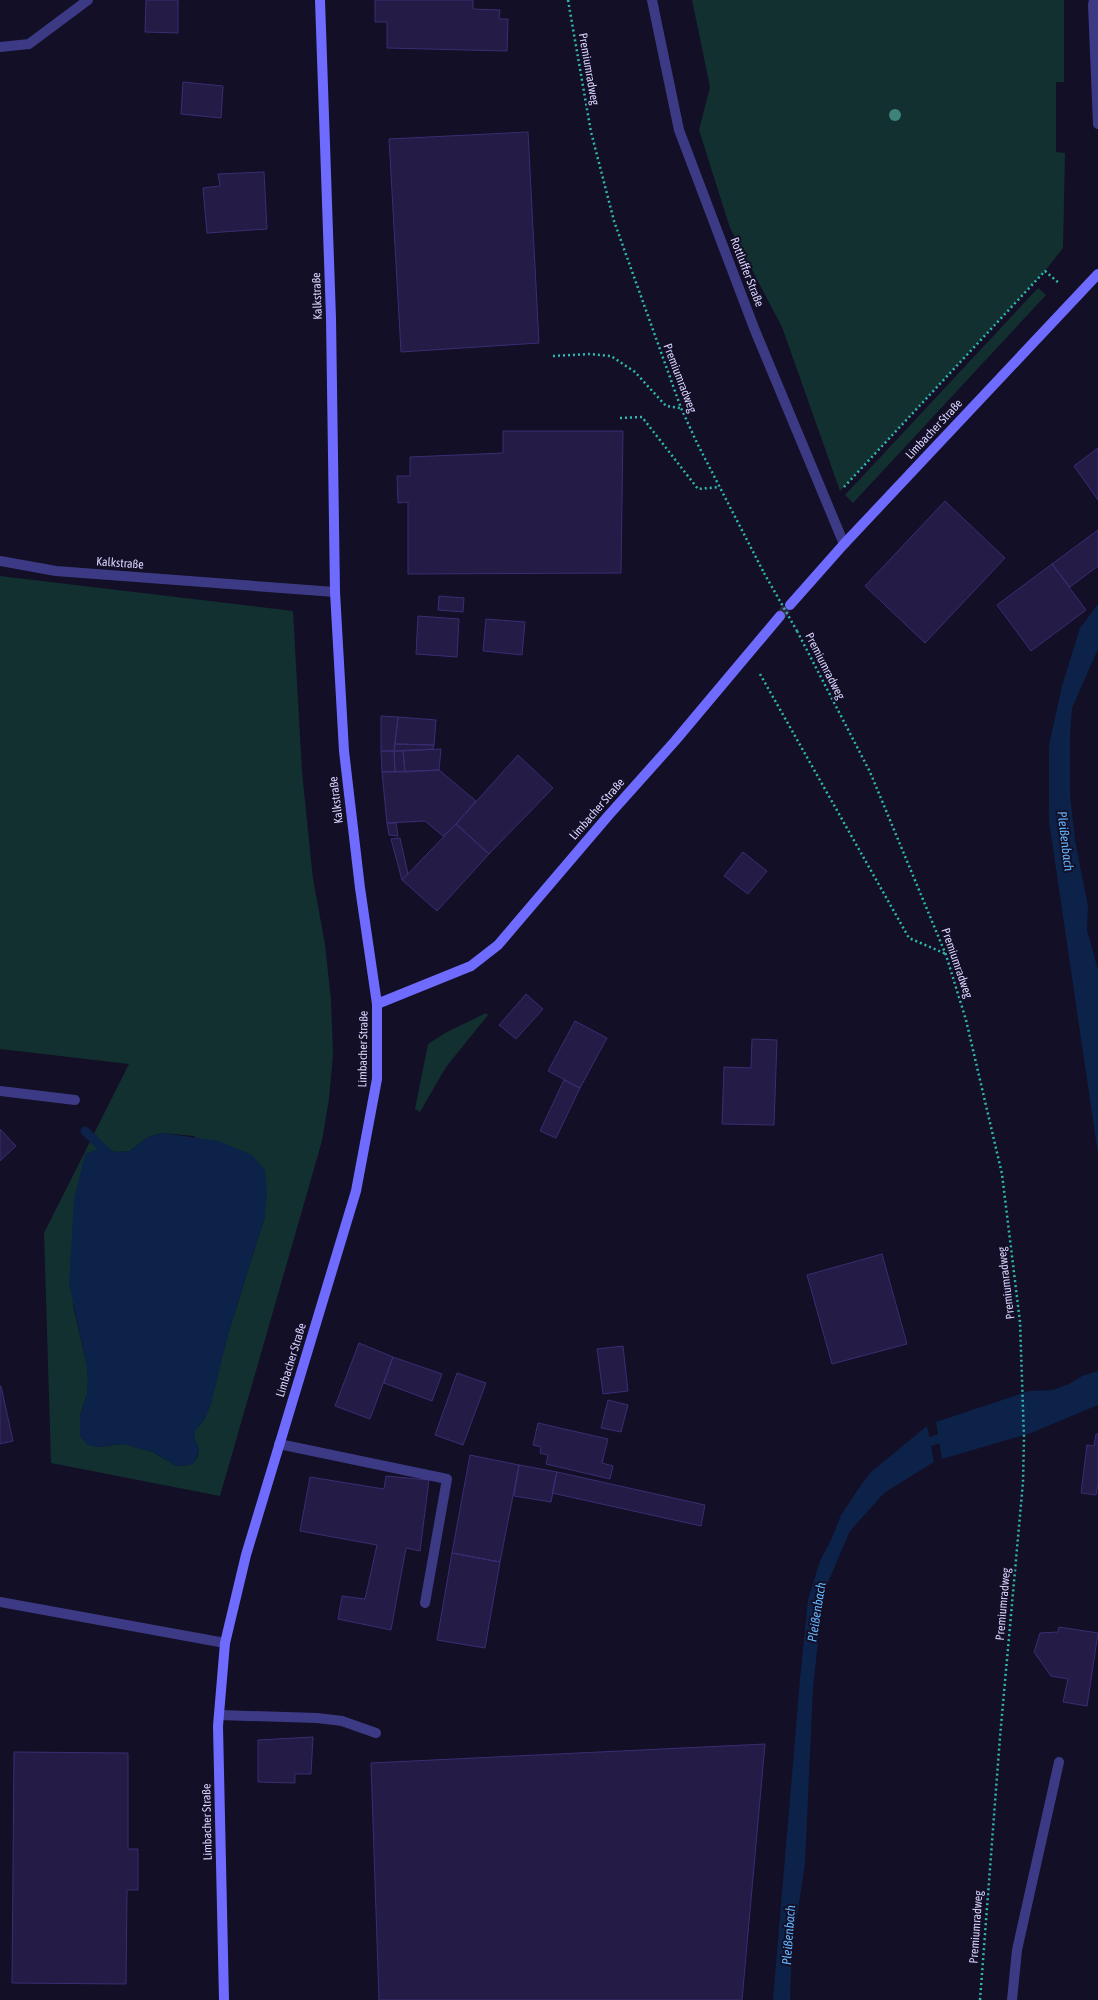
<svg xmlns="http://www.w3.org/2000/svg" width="1098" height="2000" viewBox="0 0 1098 2000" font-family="'Asap Condensed',sans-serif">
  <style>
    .green { fill: #12302f; fill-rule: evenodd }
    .water { fill: #0c2248 }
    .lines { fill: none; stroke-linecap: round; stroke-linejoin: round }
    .stream { stroke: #0c2248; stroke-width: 9 }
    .building { fill: #241b47; stroke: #3b2d73 }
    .secondary-tunnel { stroke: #312d47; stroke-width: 10; stroke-dasharray: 10 5; stroke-linecap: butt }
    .path { stroke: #2fb8b0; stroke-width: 2.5; stroke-dasharray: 2 3; stroke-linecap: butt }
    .lane { stroke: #3d3a85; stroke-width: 10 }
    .street { stroke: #3d3a85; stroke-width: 10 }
    .secondary { stroke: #6f6bff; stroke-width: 10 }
    .path-bridge { stroke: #2fb8b0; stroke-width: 2.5; stroke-dasharray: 2 3; stroke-linecap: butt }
    .tree { fill: #3d827b }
    .labels { text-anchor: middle; stroke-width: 4; stroke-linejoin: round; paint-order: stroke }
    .street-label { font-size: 12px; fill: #d9d4ff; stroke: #130f26 }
    .water-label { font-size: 13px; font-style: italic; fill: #62b6ff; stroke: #130f26 }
  </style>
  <rect width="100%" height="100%" fill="#130f26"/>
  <path class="green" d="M 692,0 L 1064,0 L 1064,82 L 1056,82 L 1056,152 L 1065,153 L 1063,248 L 1045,271 L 840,491 L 782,327 L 730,228 L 699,130 L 710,87 Z
    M 1038,288 L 1046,295 L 853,503 L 845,495 Z
    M 0,576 L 293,611 L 302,772 L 313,879 L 325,944 L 331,1000 L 333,1054 L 329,1099 L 322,1141 L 220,1496 L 51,1463 L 44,1233 L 129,1064 L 0,1049 ZM 163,1133 L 194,1136 L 265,1216 L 229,1331 L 205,1419 L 195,1430 L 195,1440 L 199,1449 L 197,1458 L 190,1465 L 176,1466 L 153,1452 L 124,1444 L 97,1447 L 80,1416 L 87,1394 L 88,1383 L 87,1366 L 73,1305 L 95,1150 L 120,1152 L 130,1151 L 148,1137 Z
    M 486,1013 L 488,1015 L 446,1067 L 420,1112 L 415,1109 L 428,1044 L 445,1033 Z"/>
  <path class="water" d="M 1098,604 L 1098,649 L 1072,708 L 1070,735 L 1070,794 L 1075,840 L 1088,906 L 1087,930 L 1098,970 L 1098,1154 L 1049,821 L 1049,745 L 1062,686 L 1080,628 Z
    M 163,1133 L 219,1141 L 252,1155 L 265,1170 L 267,1193 L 265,1216 L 229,1331 L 211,1404 L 205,1419 L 195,1430 L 195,1440 L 199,1449 L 195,1462 L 190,1465 L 176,1466 L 153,1452 L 123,1444 L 97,1447 L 88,1445 L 80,1437 L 80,1416 L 87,1394 L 88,1383 L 87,1366 L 69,1284 L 74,1200 L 85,1154 L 95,1150 L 120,1152 L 130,1151 L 148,1137 Z
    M 1098,1371 L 1098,1405 L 1031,1433 L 942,1459 L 936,1422 L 1029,1391 L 1053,1390 L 1069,1384 L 1082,1376 Z
    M 927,1426 L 934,1462 L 884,1493 L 850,1531 L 823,1594 L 813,1689 L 805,1863 L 792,1949 L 790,2000 L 773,2000 L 800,1679 L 808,1600 L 820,1561 L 832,1538 L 841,1515 L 861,1485 L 871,1472 Z"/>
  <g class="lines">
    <path class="stream" d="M 85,1131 L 114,1159
      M 921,1447 L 926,1443 L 950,1435"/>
  </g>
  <path class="building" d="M 146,0 L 178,0 L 178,33 L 145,32 Z
    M 375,0 L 473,0 L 473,9 L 500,10 L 499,19 L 508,19 L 507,51 L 387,48 L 387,22 L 375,22 Z
    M 183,82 L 223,86 L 221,118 L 181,114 Z
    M 528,132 L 539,343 L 401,352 L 389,139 Z
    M 264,172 L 267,229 L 207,233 L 203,188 L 220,186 L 218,174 Z
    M 503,431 L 623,431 L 621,573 L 408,574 L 408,502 L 398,503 L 397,476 L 410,476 L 410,457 L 503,453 Z
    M 1098,448 L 1098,500 L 1074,466 Z
    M 945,501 L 1005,558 L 925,643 L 865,586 Z
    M 1098,530 L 1098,566 L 1070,587 L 1052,564 Z
    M 1052,564 L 1086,610 L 1031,651 L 997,605 Z
    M 439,596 L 464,598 L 463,612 L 438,610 Z
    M 418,616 L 459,619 L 457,657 L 416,654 Z
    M 486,619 L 525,622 L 522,655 L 483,651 Z
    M 381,716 L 398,717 L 394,751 L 381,751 Z
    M 398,717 L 436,720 L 434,745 L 395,744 Z
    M 395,744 L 434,745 L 433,749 L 394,751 Z
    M 441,749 L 439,770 L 405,772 L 403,751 Z
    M 381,751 L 394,751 L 395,772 L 382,772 Z
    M 394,751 L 403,751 L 405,772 L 395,772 Z
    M 518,755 L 553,788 L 489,854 L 456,824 Z
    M 439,770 L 476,801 L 456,824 L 443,836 L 425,821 L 387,823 L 382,772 Z
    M 387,823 L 396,823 L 398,836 L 389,835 Z
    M 456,824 L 489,854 L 437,911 L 402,880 Z
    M 400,838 L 408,874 L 402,880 L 391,839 Z
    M 743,852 L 767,871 L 748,894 L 724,876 Z
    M 526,994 L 543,1009 L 516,1039 L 499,1025 Z
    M 575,1021 L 607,1038 L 580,1088 L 548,1071 Z
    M 752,1039 L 777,1040 L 774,1125 L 722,1124 L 724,1067 L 751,1068 Z
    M 564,1080 L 580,1088 L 556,1138 L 540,1131 Z
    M 0,1129 L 16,1146 L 0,1161 Z
    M 882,1254 L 907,1344 L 832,1364 L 807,1275 Z
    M 359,1343 L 393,1357 L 370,1419 L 335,1406 Z
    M 623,1346 L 628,1391 L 603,1394 L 597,1349 Z
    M 393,1357 L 442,1374 L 432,1401 L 384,1383 Z
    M 457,1373 L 486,1383 L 463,1445 L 435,1435 Z
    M 1,1386 L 13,1441 L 0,1444 L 0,1386 Z
    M 608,1400 L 628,1405 L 621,1432 L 601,1428 Z
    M 538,1423 L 608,1439 L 602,1463 L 613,1466 L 610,1479 L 546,1464 L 548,1455 L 540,1453 L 541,1447 L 533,1445 Z
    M 1096,1434 L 1098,1434 L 1098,1483 L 1096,1495 L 1081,1493 L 1087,1445 L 1094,1446 Z
    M 470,1455 L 519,1465 L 500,1562 L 452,1553 Z
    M 519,1465 L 557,1472 L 551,1502 L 514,1496 Z
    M 557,1472 L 705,1505 L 701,1526 L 552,1493 Z
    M 386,1476 L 429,1480 L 420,1551 L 406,1548 L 391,1630 L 338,1619 L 342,1596 L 365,1599 L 377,1545 L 300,1531 L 310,1477 L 384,1489 Z
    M 452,1553 L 500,1562 L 485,1648 L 437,1640 Z
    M 1059,1627 L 1098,1633 L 1087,1706 L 1063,1702 L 1068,1679 L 1051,1676 L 1034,1652 L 1040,1633 L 1058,1632 Z
    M 313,1737 L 311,1774 L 295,1774 L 295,1783 L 258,1782 L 258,1740 Z
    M 765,1744 L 742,2000 L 379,2000 L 371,1763 Z
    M 14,1752 L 128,1753 L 128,1849 L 138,1849 L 138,1890 L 127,1890 L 126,1984 L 12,1983 Z"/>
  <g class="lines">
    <path class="secondary-tunnel" d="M 780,616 L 790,605"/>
    <path class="path" d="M 568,0 L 591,132 L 614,221 L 681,408 L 697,443 L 764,573
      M 553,356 L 590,354 L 611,356 L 635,372 L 666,406 L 680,408
      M 620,418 L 642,417 L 698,489 L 719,487
      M 844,487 L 1045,271 L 1060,284
      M 797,631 L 870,772 L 946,955 L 966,1020 L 1002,1174 L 1020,1322 L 1024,1438 L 1023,1482 L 1000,1737 L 980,2000
      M 760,674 L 909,938 L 946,954"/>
    <path class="lane" d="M 1094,0 L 1093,5 L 1098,124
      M 0,47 L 29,44 L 88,0
      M 0,1091 L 75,1100
      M 279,1444 L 447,1479 L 425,1603
      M 219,1715 L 317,1718 L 342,1721 L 376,1733
      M 1012,2000 L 1017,1950 L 1059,1762"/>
    <path class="street" d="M 652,0 L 679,130 L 754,328 L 844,544
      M 0,561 L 56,571 L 335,592
      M 0,1602 L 225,1643"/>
    <path class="secondary" d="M 790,605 L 844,544 L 1098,274
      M 377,1004 L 471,966 L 498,945 L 608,816 L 675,741 L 780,616
      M 224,2000 L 218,1726 L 225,1643 L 246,1555 L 356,1191 L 377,1079 L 377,1004 L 360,888 L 344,751 L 335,592 L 331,318 L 320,0"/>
    <path class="path-bridge" d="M 764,573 L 797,631"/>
  </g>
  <circle class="tree" cx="895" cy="115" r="6"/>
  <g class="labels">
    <g class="street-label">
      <text transform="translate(589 69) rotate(80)" y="4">Premiumradweg</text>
      <text transform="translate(747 272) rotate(69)" y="4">Rottluffer Straße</text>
      <text transform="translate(317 296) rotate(-92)" y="4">Kalkstraße</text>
      <text transform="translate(680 378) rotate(69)" y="4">Premiumradweg</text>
      <text transform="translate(934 429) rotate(-47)" y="4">Limbacher Straße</text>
      <text transform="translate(120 563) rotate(4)" y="4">Kalkstraße</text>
      <text transform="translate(825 666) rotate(63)" y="4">Premiumradweg</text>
      <text transform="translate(336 800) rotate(-97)" y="4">Kalkstraße</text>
      <text transform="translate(597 809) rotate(-49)" y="4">Limbacher Straße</text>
      <text transform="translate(957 963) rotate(71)" y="4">Premiumradweg</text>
      <text transform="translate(363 1049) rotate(-89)" y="4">Limbacher Straße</text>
      <text transform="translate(1006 1283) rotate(-97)" y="4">Premiumradweg</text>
      <text transform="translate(291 1360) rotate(-73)" y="4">Limbacher Straße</text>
      <text transform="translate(1003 1604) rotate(-85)" y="4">Premiumradweg</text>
      <text transform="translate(207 1822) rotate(-91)" y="4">Limbacher Straße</text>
      <text transform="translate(976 1927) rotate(-86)" y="4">Premiumradweg</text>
    </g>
    <g class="water-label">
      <text transform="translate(1066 841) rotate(83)" y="5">Pleißenbach</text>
      <text transform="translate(816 1612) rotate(-81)" y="5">Pleißenbach</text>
      <text transform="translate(788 1935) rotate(-86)" y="5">Pleißenbach</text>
    </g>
  </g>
</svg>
